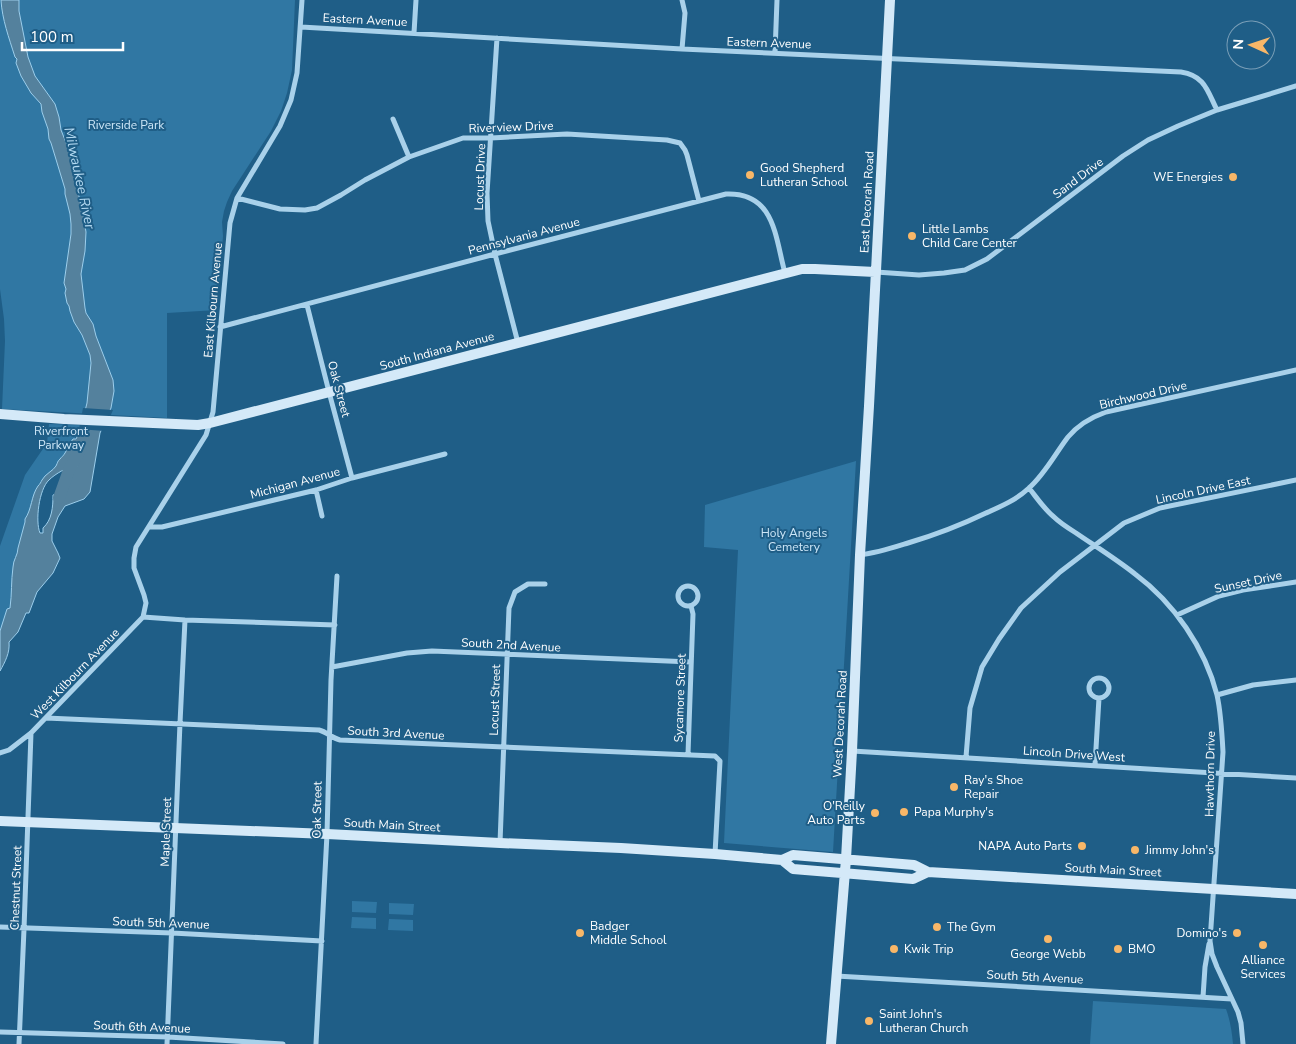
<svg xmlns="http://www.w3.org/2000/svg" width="1296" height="1044" viewBox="0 0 1296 1044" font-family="'Nunito Sans',sans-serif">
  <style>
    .green { fill: #3077a3 }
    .water { fill: #54819d; stroke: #9cceec; fill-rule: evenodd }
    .pier { fill: #1f5e87 }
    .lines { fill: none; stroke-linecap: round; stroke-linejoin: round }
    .river { stroke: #54819d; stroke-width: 12 }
    .street { stroke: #a9d1ea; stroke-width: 5 }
    .secondary { stroke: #d4e9f8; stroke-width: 10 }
    .poi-dot { fill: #f8b768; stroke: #1f5e87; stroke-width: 2 }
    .labels { text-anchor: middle; stroke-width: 4; stroke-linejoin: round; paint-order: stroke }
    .street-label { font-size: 12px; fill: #fff; stroke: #1f5e87 }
    .park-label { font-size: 12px; fill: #cde7f8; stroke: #1f5e87 }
    .poi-label { font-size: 12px; fill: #fff; stroke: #1f5e87; text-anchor: start }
    .water-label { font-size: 14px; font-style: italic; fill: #b4daf2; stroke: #1f5e87 }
  </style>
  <rect width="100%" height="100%" fill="#1f5e87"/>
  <path class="green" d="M 0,0 L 295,0 L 292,70 L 287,93 L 281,111 L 271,131 L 232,191 L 227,202 L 224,211 L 222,222 L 223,236 L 217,310 L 167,313 L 167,418 L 2,409 L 5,341 L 4,319 L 0,289 Z
    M 49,424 L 81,425 L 69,451 L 35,499 L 13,603 L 0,633 L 0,546 L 25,475 L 47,443 Z
    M 856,461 L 833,852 L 724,843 L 738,550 L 704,547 L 705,505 Z
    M 352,901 L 377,902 L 376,913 L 352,912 Z
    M 389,903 L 414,904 L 413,915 L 389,914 Z
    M 352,917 L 376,918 L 376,929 L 351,928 Z
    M 389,919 L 413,920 L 413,931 L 388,930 Z
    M 1093,1001 L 1226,1009 C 1230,1020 1232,1032 1233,1044 L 1090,1044 Z"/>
  <path class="water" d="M 1,0 L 19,0 L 19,11 L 28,57 L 35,76 L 55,104 L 59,117 L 61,130 L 69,150 L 83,215 L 86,232 L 85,251 L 81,274 L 85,308 L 86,313 L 93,324 L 96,336 L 113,380 L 114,391 L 111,408 L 100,433 L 90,492 L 84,499 L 65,506 L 58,517 L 52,534 L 52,541 L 58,553 L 60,558 L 53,573 L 37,592 L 29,613 L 26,613 L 18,632 L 9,642 C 10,653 5,662 0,671 L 0,631 L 7,609 L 10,608 C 12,594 11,581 13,567 C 13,560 18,555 18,548 L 25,522 L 25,519 C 32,509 31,496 38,486 C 40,484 41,482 42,480 C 45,474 53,471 56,466 C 58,462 57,462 60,459 C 65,453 61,459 65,453 C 68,448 69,444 73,439 L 76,439 L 79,433 L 82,430 L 85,411 L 87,403 L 91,363 L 90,355 L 82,335 L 74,322 L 70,311 L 69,306 L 67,303 L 65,293 L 66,289 L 64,283 L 71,234 L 71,224 L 70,214 L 65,194 L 65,189 L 51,143 L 49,139 L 48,129 L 42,112 L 41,104 L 31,93 L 21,76 L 16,63 L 17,59 L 15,57 C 9,38 2,19 1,0 ZM 76,464 L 77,466 L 72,474 L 66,481 L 60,486 L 56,494 L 53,495 C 53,507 52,520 43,528 L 43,533 L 40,533 C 35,521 39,489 49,480 C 56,473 67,468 76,464 Z"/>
  <path class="pier" d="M 83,408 L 113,410 L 104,431 L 79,429 Z"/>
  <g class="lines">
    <path class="river" d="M 59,498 L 69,470 L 79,452"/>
    <path class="street" d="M 301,27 L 682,49 L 1181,72 C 1205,76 1207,90 1217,110
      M 414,33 L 416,0
      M 497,38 L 487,193 L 488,221 L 495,254 L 518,343
      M 682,49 L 685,13 L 682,0
      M 775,53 L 777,0
      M 393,119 L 409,157
      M 237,198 L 280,209 L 305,210 L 317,208 L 341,195 L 365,180 L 409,157 L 463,138 L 491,138 L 567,134 L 667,140 L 680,143 L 685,150 L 687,155 L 699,201
      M 876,272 L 919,275 L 944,273 L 965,270 L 987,259 L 1123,156 L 1148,140 L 1178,126 L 1217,110 L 1296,86
      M 307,305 L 329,392 L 352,478
      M 220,327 L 495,254 L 726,194 C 775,192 775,237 785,273
      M 1029,488 C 1037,498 1044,509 1054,517 C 1060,523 1068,528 1076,533 C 1095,546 1116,559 1135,574 C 1174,603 1205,648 1217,695 C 1221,713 1222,733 1223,752 L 1210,941 L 1212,954 L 1217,967 L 1238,1012 L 1241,1023 L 1243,1044
      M 316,490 L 322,516
      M 149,527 L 162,527 L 316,490 L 352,478 L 445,454
      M 860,555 C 877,553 892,548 908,543 C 935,535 961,525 986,513 C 1002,506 1016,500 1029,488 C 1045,474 1055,454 1068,437 C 1078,425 1092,417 1106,412 L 1296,370
      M678 596a10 10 0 1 1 20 0a10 10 0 1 1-20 0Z
      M 1177,615 L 1219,596 L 1243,590 L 1296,582
      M 143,617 L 185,620 L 335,625
      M 332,667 L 407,653 L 432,651 L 691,662
      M1089 688a10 10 0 1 1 20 0a10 10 0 1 1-20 0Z
      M 1217,695 L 1253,685 L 1296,680
      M 46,718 L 319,730 C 327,732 332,738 340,740 L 715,756 L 720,761 L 715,854
      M 852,751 L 1296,778
      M 0,753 L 9,750 L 31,733 L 143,617 L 146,603 L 144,595 L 134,568 L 134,558 L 136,547 L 206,435 L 213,412 L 230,223 L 237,198 L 280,126 L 291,100 L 297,73 L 302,0
      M 688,754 L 693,614 L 691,606
      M 966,757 L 970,708 L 982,667 L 999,639 L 1021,608 L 1060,572 L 1124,523 L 1160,508 L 1296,480
      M 1095,765 L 1099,698
      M 500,843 L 509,608 L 515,592 L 528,584 L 545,584
      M 0,927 L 172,933 L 322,941
      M 836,976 L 1232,999
      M 1203,997 L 1205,967 L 1209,944
      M 0,1032 L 168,1037 L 283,1044
      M 19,1044 L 24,929 L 31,733
      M 167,1044 L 180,723 L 185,620
      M 316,1044 L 327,834 L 331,680 L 337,576"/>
    <path class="secondary" d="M 0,414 L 64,419 L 198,425 L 210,423 L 802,269 L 815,269 L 875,272
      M 0,821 L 327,834 L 500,843 L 621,848 L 715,854 L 782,860 L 793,855 L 914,865 L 928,872 L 1296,894
      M 782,860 L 793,869 L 854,874 L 913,879 L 928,872
      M 831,1044 L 846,859 L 852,751 L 860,555 L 869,406 L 890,0"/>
  </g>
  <g class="poi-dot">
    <circle cx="750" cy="175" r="5"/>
    <circle cx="1233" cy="177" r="5"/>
    <circle cx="912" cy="236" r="5"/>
    <circle cx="954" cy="787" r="5"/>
    <circle cx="904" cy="812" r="5"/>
    <circle cx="875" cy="813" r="5"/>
    <circle cx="1082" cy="846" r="5"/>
    <circle cx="1135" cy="850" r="5"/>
    <circle cx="937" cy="927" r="5"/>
    <circle cx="580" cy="933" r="5"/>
    <circle cx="1237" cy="933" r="5"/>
    <circle cx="1048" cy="939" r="5"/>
    <circle cx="1263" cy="945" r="5"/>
    <circle cx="894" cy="949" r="5"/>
    <circle cx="1118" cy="949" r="5"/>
    <circle cx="869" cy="1021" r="5"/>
  </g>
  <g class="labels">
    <g class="street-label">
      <text transform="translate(365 20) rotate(3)" y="4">Eastern Avenue</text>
      <text transform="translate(769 43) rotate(2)" y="4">Eastern Avenue</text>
      <text transform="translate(511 127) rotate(-2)" y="4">Riverview Drive</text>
      <text transform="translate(480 177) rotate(-88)" y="4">Locust Drive</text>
      <text transform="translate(1078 178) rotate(-37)" y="4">Sand Drive</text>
      <text transform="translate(867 202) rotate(-87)" y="4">East Decorah Road</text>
      <text transform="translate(524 236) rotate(-15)" y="4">Pennsylvania Avenue</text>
      <text transform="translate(213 300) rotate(-85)" y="4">East Kilbourn Avenue</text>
      <text transform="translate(437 351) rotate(-15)" y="4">South Indiana Avenue</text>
      <text transform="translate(339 389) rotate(75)" y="4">Oak Street</text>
      <text transform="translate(1143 395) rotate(-13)" y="4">Birchwood Drive</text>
      <text transform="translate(295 483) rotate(-15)" y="4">Michigan Avenue</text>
      <text transform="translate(1203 490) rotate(-12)" y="4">Lincoln Drive East</text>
      <text transform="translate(1248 582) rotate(-12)" y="4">Sunset Drive</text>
      <text transform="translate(511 645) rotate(3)" y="4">South 2nd Avenue</text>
      <text transform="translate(75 674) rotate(-46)" y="4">West Kilbourn Avenue</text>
      <text transform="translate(680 698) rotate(-88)" y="4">Sycamore Street</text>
      <text transform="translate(495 700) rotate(-88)" y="4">Locust Street</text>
      <text transform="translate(840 724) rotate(-87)" y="4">West Decorah Road</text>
      <text transform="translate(396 733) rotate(3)" y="4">South 3rd Avenue</text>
      <text transform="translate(1074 754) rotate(4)" y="4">Lincoln Drive West</text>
      <text transform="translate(1210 774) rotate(-89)" y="4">Hawthorn Drive</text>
      <text transform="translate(317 810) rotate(-89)" y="4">Oak Street</text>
      <text transform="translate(392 825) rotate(3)" y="4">South Main Street</text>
      <text transform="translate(166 832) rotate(-88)" y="4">Maple Street</text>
      <text transform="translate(1113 870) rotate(3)" y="4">South Main Street</text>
      <text transform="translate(16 888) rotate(-88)" y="4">Chestnut Street</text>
      <text transform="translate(161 923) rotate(2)" y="4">South 5th Avenue</text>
      <text transform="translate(1035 977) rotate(3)" y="4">South 5th Avenue</text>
      <text transform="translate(142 1027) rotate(2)" y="4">South 6th Avenue</text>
    </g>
    <g class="park-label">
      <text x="126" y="129">Riverside Park</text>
      <text x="61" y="435">Riverfront<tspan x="61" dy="14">Parkway</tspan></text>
      <text x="794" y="537">Holy Angels<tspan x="794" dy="14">Cemetery</tspan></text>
    </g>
    <g class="poi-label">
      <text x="760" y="172">Good Shepherd<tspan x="760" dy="14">Lutheran School</tspan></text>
      <text x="1223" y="181" text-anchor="end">WE Energies</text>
      <text x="922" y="233">Little Lambs<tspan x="922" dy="14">Child Care Center</tspan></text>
      <text x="964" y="784">Ray's Shoe<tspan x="964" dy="14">Repair</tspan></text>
      <text x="865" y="810" text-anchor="end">O'Reilly<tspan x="865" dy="14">Auto Parts</tspan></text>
      <text x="914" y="816">Papa Murphy's</text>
      <text x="1072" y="850" text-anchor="end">NAPA Auto Parts</text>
      <text x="1145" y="854">Jimmy John's</text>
      <text x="590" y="930">Badger<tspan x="590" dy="14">Middle School</tspan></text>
      <text x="947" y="931">The Gym</text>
      <text x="1227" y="937" text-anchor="end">Domino's</text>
      <text x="904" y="953">Kwik Trip</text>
      <text x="1128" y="953">BMO</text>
      <text x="1048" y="958" text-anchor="middle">George Webb</text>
      <text x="1263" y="964" text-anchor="middle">Alliance<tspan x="1263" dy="14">Services</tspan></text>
      <text x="879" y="1018">Saint John's<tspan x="879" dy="14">Lutheran Church</tspan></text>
    </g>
    <g class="water-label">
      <text transform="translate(80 178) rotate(78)" y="5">Milwaukee River</text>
    </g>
  </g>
  <g transform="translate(1251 45) rotate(273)"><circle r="24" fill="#1f5e87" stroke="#799eb7"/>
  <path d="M0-4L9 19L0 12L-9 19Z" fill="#f8b768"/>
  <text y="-8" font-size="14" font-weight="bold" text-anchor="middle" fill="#ffffff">N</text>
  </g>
  <path d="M22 42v8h101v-8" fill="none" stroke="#ffffff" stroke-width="2.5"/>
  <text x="30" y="42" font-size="15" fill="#ffffff" stroke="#1f5e87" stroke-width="4" paint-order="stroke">100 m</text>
</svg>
